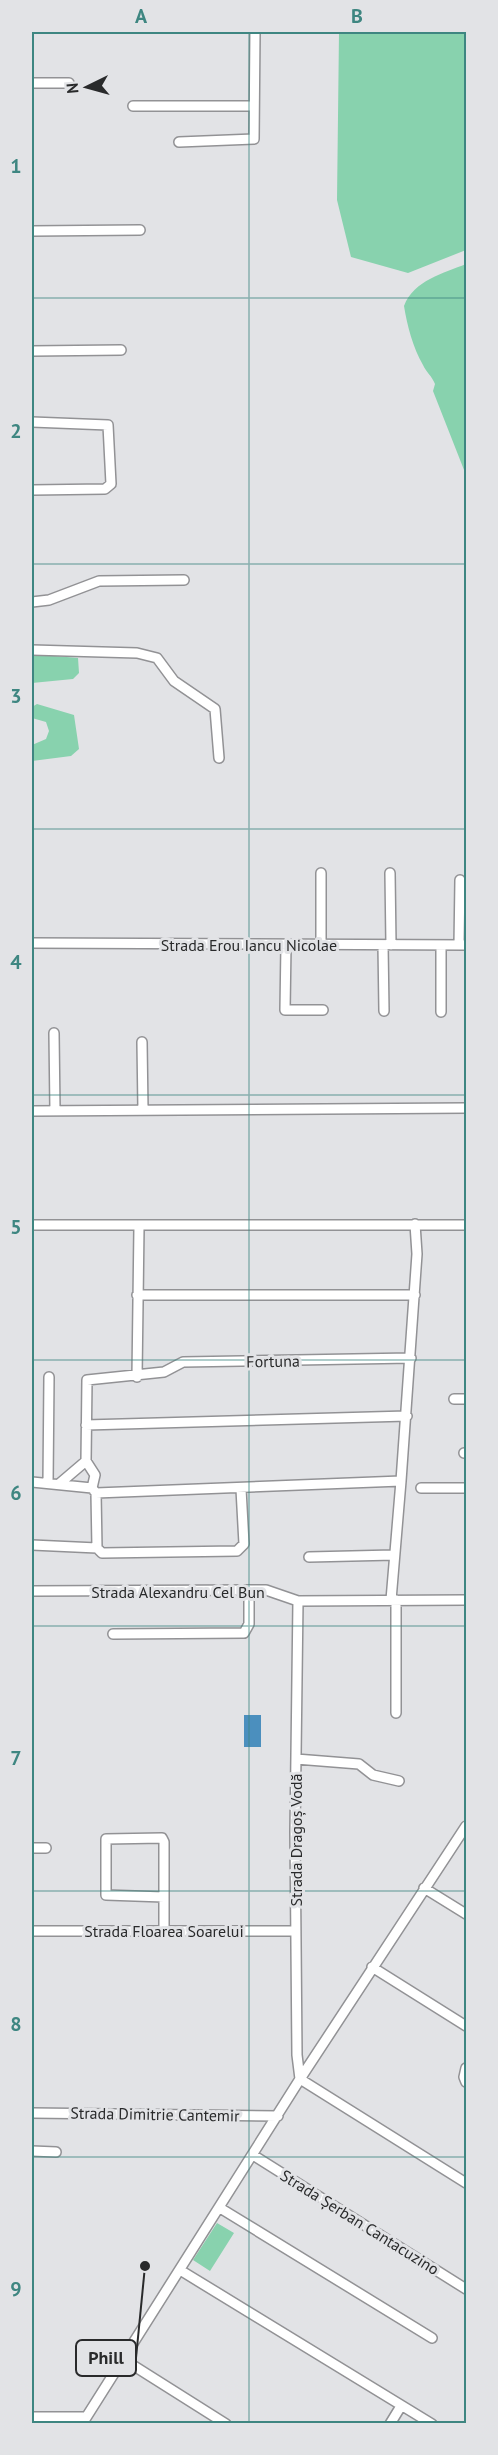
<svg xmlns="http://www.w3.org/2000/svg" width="498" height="2455" viewBox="0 0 498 2455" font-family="'PT Sans',sans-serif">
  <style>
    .green { fill: #88d2ae }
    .water { fill: #4b8fbe }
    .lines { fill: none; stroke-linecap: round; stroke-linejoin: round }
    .minor-casing { stroke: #929295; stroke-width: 12 }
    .minor { stroke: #fff; stroke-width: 9 }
    .grid { fill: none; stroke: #3e8681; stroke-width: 1.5; stroke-opacity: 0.55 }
    .labels { text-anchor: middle; stroke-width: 6; stroke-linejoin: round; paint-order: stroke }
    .street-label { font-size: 16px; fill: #292a2b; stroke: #e2e3e6 }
    .leader { fill: none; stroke: #292a2b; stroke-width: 2 }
    .callout-dot { fill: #292a2b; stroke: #e2e3e6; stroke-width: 2 }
    .callout { fill: #e2e3e6; stroke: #292a2b; stroke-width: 2 }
    .callout-label { font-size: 18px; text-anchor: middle; font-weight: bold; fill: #292a2b }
    .neatline { fill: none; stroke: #3e8681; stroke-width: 2 }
    .grid-label { font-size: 20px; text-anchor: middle; font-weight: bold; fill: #3e8681 }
  </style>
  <rect width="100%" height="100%" fill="#e2e3e6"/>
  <path class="green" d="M 339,32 L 466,32 L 466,250 L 408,273 L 351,257 L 337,200 Z
    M 466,264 L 466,475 L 433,391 L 435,384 C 432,376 426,372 423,365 C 413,348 407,325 404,306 C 414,280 444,273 466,264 Z
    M 32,654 L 78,658 L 79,673 L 73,679 L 32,683 Z
    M 37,704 L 74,715 L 79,749 L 71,756 L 32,761 L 32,745 L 46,739 L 49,731 L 46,722 L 32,718 L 32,707 Z
    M 217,2223 L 234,2233 L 210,2271 L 193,2260 Z"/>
  <path class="water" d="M 244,1715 L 261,1715 L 261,1747 L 244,1747 Z"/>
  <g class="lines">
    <defs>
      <path id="minor" d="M 32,83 L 69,83
        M 133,106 L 254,106
        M 179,142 L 254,139 L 255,32
        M 32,231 L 140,230
        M 32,351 L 121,350
        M 32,422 L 108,425 L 111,484 L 105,489 L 32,490
        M 32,602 L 49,600 L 99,581 L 184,580
        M 32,650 L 137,653 L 157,658 L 174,681 L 215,709 L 219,758
        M 390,873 L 391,945
        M 32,943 L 466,945
        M 286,945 L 285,1010 L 323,1010
        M 321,945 L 321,873
        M 383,945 L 384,1011
        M 459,945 L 460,880
        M 441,1012 L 441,945
        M 54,1033 L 55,1111
        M 142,1042 L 143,1110
        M 32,1111 L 466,1108
        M 32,1225 L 466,1225
        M 137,1295 L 415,1295
        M 137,1377 L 139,1227
        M 454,1399 L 466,1399
        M 86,1425 L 407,1416
        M 464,1453 L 466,1453
        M 32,1482 L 92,1488
        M 48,1483 L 49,1377
        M 59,1484 L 86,1461
        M 421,1488 L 466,1488
        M 241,1489 L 244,1544 L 237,1551 L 102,1553 L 97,1548 L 96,1493 L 92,1488 L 95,1475 L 86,1461 L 87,1380 L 164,1372 L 183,1362 L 411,1358
        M 96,1493 L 401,1481 L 417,1254 L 415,1224
        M 32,1545 L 97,1548
        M 309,1557 L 394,1555
        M 32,1591 L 266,1590 L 298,1601 L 466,1600
        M 391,1600 L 401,1481
        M 396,1600 L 396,1713
        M 298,1601 L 295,1832 L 297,2055 L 300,2079 L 466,2183
        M 113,1634 L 244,1633 L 249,1624 L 249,1590
        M 296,1759 L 359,1764 L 373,1775 L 399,1781
        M 32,1848 L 46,1848
        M 424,1888 L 466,1914
        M 32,1931 L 296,1931
        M 164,1931 L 164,1842 L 162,1838 L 106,1839 L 106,1895 L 164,1897
        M 372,1967 L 466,2026
        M 466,2068 L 464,2077 L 466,2082
        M 32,2113 L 278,2116
        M 32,2151 L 56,2152
        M 253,2155 L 466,2289
        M 220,2208 L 432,2338
        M 180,2270 L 432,2424
        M 123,2359 L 226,2424
        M 32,2417 L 86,2417
        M 82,2424 L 300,2079 L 466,1826
        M 390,2424 L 401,2406"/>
    </defs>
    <use href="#minor" class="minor-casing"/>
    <use href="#minor" class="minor"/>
  </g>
  <path class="grid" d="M 249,32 L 249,2424M 32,298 L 466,298M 32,564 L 466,564M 32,829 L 466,829M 32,1095 L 466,1095M 32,1360 L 466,1360M 32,1626 L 466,1626M 32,1891 L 466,1891M 32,2157 L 466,2157"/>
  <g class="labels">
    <g class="street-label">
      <text x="249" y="951">Strada Erou Iancu Nicolae</text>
      <text transform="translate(273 1361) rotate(-1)" y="6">Fortuna</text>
      <text x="178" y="1598">Strada Alexandru Cel Bun</text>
      <text transform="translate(296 1840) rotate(-90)" y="6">Strada Dragoș Vodă</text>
      <text x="164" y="1937">Strada Floarea Soarelui</text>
      <text transform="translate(155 2114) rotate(1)" y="6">Strada Dimitrie Cantemir</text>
      <text transform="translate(360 2222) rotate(32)" y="6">Strada Șerban Cantacuzino</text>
    </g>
  </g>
  <path class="leader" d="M145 2266L136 2358"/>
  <circle class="callout-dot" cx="145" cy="2266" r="6"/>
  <rect class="callout" x="76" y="2340" width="60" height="36" rx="6"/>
  <g class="callout-label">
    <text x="106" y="2364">Phill</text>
  </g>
  <rect width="498" height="2455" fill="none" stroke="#e2e3e6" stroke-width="66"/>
  <g transform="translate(87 87) rotate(265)" stroke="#e2e3e6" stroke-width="4.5" paint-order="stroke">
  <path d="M0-4.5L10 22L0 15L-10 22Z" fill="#292a2b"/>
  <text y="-9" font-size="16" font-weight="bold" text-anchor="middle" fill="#292a2b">N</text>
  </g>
  <rect x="33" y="33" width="432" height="2389" class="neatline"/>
  <g class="grid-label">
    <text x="141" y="23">A</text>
    <text x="357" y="23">B</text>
    <text x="16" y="173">1</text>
    <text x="16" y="438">2</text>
    <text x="16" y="703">3</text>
    <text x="16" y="969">4</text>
    <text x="16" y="1234">5</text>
    <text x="16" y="1500">6</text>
    <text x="16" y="1765">7</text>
    <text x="16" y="2031">8</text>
    <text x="16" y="2296">9</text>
  </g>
</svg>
